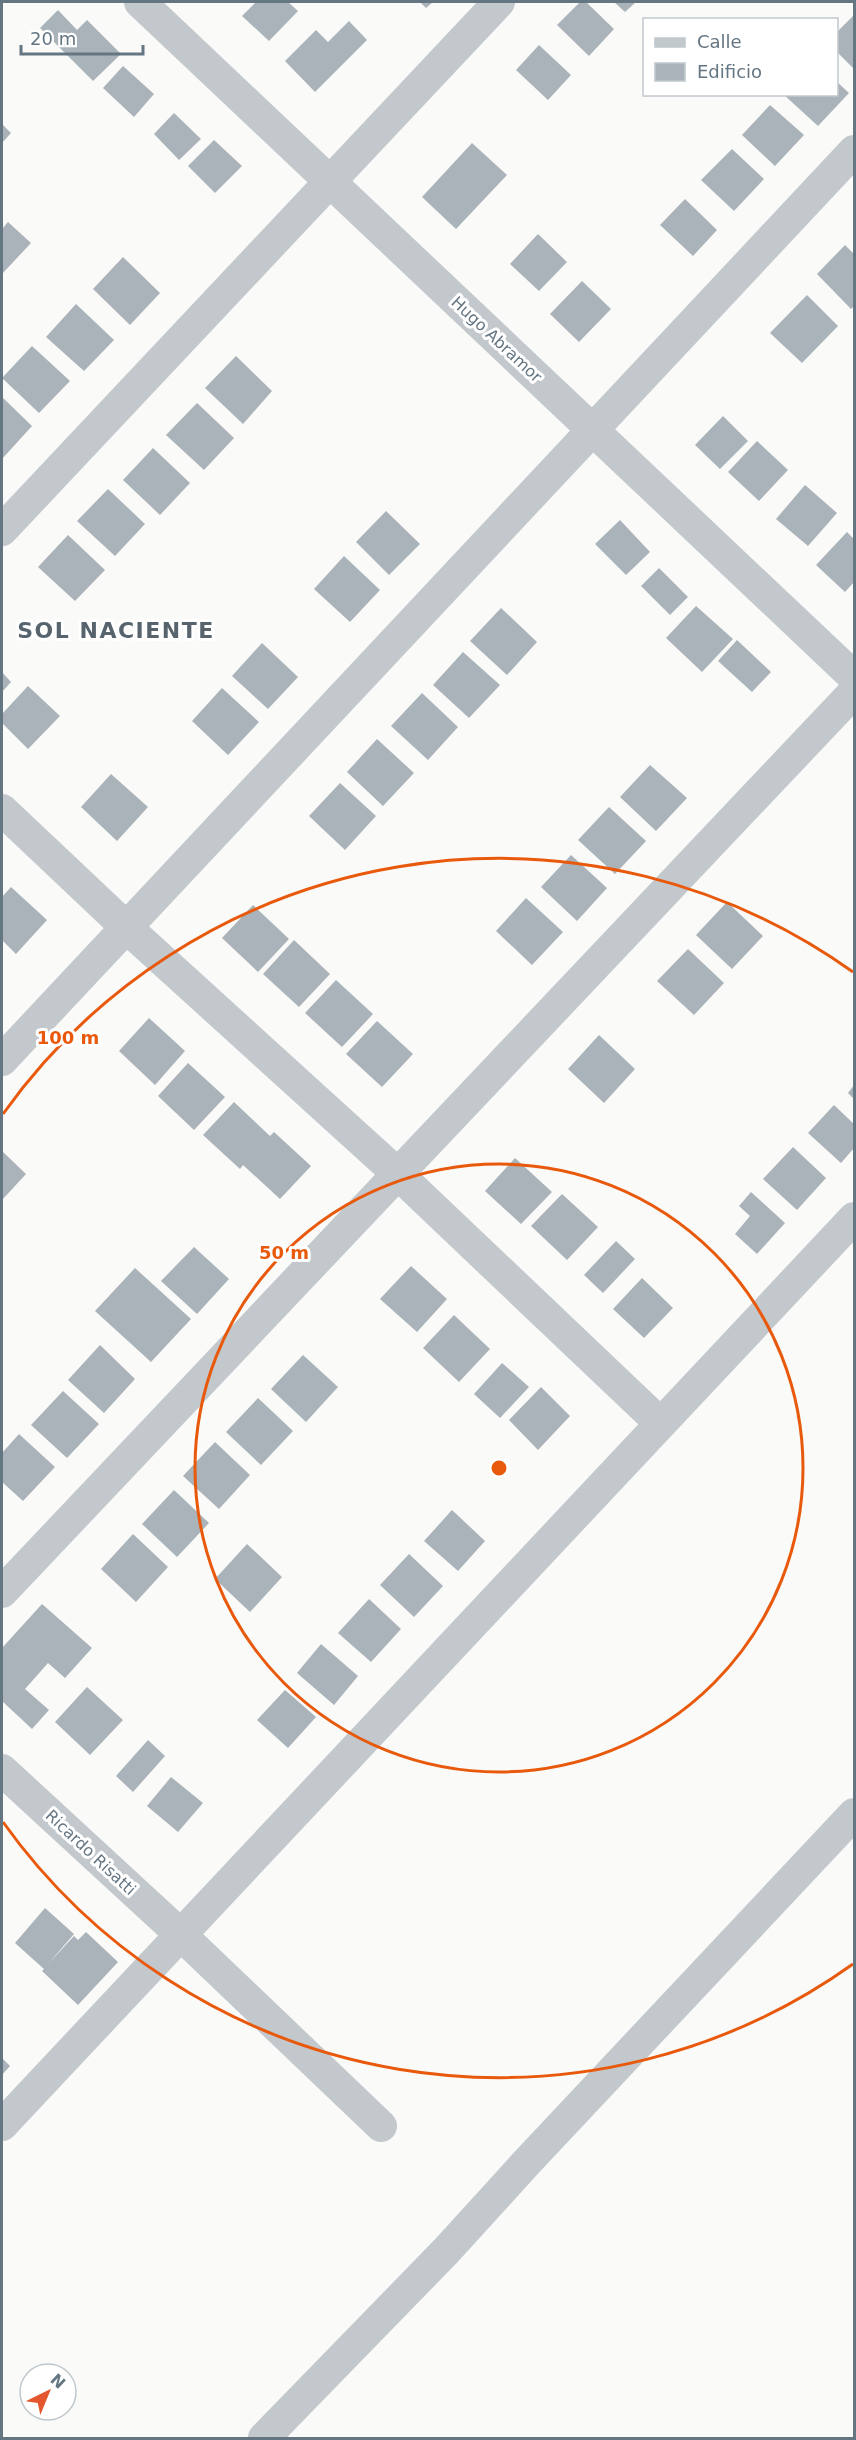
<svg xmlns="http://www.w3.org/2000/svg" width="856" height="2440" viewBox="0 0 856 2440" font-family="'DejaVu Sans',sans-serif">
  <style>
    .building { fill: #aab3b9 }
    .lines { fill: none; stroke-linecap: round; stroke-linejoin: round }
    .minor { stroke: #c3c8cc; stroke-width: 32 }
    .ring { fill: none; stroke: #e8590c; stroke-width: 3 }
    .labels { text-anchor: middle; stroke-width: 6; stroke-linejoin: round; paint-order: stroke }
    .street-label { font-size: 16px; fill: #657683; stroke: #fff }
    .district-label { font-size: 22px; font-weight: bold; letter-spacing: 1.5px; fill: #57646e; stroke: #fff }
    .centre { fill: #e8590c; stroke: #fff; stroke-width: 3 }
    .ring-label { font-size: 18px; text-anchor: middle; font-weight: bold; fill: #e8590c; stroke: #fff; stroke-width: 6; stroke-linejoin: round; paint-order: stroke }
  </style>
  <rect width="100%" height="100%" fill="#fafaf8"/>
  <path class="building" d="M 256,2 L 288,2 L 298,11 L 269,41 L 242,16 Z
    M 420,2 L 433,2 L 426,8 Z
    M 580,2 L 586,2 L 614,29 L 589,56 L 557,25 Z
    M 614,2 L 636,2 L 625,12 Z
    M 58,10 L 77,30 L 87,20 L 121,54 L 93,81 L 40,28 Z
    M 854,15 L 854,69 L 836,51 L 836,33 Z
    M 349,21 L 367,40 L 315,92 L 285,61 L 316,30 L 328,42 Z
    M 539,45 L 571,75 L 548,100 L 516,70 Z
    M 123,66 L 154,94 L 134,117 L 103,88 Z
    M 836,81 L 849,93 L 818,126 L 783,94 L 836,94 Z
    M 770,105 L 804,135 L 775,166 L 742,135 Z
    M 174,113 L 201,139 L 179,160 L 154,134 Z
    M 2,124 L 11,133 L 2,143 Z
    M 214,140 L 242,166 L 215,193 L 188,166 Z
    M 472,143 L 507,175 L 456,229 L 422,197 Z
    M 732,149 L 764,179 L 734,211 L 701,180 Z
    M 685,199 L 717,230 L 693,256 L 660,225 Z
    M 8,222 L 31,243 L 2,274 L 2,229 Z
    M 538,234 L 567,262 L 539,291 L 510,264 Z
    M 845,245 L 854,254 L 854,306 L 851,309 L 817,274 Z
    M 123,257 L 160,293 L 130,325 L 93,289 Z
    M 582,281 L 611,309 L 579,342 L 550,314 Z
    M 807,295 L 838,326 L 802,363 L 770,333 Z
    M 76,304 L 114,340 L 84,371 L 46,337 Z
    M 32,346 L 70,381 L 39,413 L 2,378 Z
    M 236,356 L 272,391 L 243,424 L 205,388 Z
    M 2,397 L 32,426 L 2,459 Z
    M 197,403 L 234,438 L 204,470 L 166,435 Z
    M 723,416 L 748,441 L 720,469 L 695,445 Z
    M 757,441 L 788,470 L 759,501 L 728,472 Z
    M 153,448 L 190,483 L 160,515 L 123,480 Z
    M 805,485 L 837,513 L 808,546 L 776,519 Z
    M 108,489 L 145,524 L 115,556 L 77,521 Z
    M 386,511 L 420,544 L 389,575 L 356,542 Z
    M 620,520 L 650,552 L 626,575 L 595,544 Z
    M 847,532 L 854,539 L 854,582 L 845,592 L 816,565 Z
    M 68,535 L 105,570 L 75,601 L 38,567 Z
    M 344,556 L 380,590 L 350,622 L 314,589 Z
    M 659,568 L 688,597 L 670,615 L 641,586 Z
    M 696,606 L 733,639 L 702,672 L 666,638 Z
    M 501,608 L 537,642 L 507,675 L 470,641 Z
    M 737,640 L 771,672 L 752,692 L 718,661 Z
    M 262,643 L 298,677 L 268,709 L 232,676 Z
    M 463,652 L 500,685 L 469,718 L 433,685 Z
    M 2,672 L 11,682 L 2,692 Z
    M 28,686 L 60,716 L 28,749 L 2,723 L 2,714 Z
    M 222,688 L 259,722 L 228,755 L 192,721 Z
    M 422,693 L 458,727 L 428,760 L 391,726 Z
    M 377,739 L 414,773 L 383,806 L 347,772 Z
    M 650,765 L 687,798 L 656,831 L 620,797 Z
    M 111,774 L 148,807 L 117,841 L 81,807 Z
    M 340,783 L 376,816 L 345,850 L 309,816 Z
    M 609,807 L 646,841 L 615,874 L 578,840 Z
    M 571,855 L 607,888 L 577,921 L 541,887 Z
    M 11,887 L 47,920 L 16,954 L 2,940 L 2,897 Z
    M 526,898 L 563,932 L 532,965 L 496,931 Z
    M 727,902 L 763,936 L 732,969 L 696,935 Z
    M 253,905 L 289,939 L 258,972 L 222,938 Z
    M 294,940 L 330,974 L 299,1007 L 263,974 Z
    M 688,949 L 724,983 L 694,1015 L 657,981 Z
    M 336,980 L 373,1014 L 342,1047 L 305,1013 Z
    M 149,1018 L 185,1051 L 155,1085 L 119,1051 Z
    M 377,1021 L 413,1054 L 382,1087 L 346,1054 Z
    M 599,1035 L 635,1069 L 604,1103 L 568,1069 Z
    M 188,1063 L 225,1097 L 194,1130 L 158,1096 Z
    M 854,1085 L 854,1099 L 848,1093 Z
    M 234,1102 L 270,1136 L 274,1132 L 311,1166 L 280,1199 L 243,1165 L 240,1169 L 203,1135 Z
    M 834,1105 L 854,1124 L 854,1148 L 841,1163 L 808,1133 Z
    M 793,1147 L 826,1178 L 797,1210 L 763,1179 Z
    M 2,1151 L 26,1174 L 2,1200 Z
    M 515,1158 L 552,1192 L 521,1224 L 485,1191 Z
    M 751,1192 L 785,1223 L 757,1254 L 735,1234 L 750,1216 L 739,1206 Z
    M 562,1194 L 598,1227 L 567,1260 L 531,1226 Z
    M 616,1241 L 635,1259 L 603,1293 L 584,1275 Z
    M 194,1247 L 229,1279 L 197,1314 L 161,1281 Z
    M 411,1266 L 447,1299 L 417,1332 L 380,1299 Z
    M 135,1268 L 191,1319 L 151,1362 L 95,1311 Z
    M 642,1278 L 673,1308 L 644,1338 L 613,1309 Z
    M 454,1315 L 490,1349 L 459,1382 L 423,1348 Z
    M 100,1345 L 135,1379 L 104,1413 L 68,1380 Z
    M 303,1355 L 338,1387 L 306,1422 L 271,1389 Z
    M 502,1363 L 529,1387 L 500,1418 L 474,1394 Z
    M 541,1387 L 570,1416 L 538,1450 L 509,1420 Z
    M 63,1391 L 99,1424 L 67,1458 L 31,1425 Z
    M 258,1398 L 293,1431 L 261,1465 L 226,1432 Z
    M 19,1434 L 55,1467 L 23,1501 L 2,1482 L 2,1453 Z
    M 215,1442 L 250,1475 L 219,1509 L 183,1476 Z
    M 174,1490 L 209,1523 L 177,1557 L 142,1524 Z
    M 452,1510 L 485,1541 L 458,1571 L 424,1541 Z
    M 133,1534 L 168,1567 L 136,1602 L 101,1569 Z
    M 247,1544 L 282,1577 L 250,1612 L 215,1579 Z
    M 409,1554 L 443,1586 L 414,1617 L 380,1585 Z
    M 369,1599 L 401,1629 L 371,1662 L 338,1633 Z
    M 42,1604 L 92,1648 L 65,1678 L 48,1663 L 25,1689 L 49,1710 L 32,1729 L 2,1701 L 2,1648 Z
    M 321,1644 L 358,1676 L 334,1705 L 297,1673 Z
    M 87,1687 L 123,1720 L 90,1755 L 55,1722 Z
    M 285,1690 L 316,1717 L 288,1748 L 257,1720 Z
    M 148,1740 L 165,1756 L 133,1792 L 116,1776 Z
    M 171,1777 L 203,1803 L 178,1832 L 147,1806 Z
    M 45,1908 L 74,1934 L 48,1964 L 74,1936 L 78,1940 L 86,1932 L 118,1962 L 78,2005 L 42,1971 L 44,1969 L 15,1943 Z
    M 2,2058 L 10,2066 L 2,2075 Z"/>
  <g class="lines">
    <path class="minor" d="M 140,2 L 854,677
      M 2,530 L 499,2
      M 2,810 L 127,928 L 399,1175 L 660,1423
      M 2,1060 L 854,151
      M 2,1592 L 854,692
      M 2,1770 L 180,1934 L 381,2126
      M 2,2125 L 854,1218
      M 264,2438 L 446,2251 L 527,2162 L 854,1814"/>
  </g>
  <g class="ring">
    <circle cx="499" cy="1468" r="304"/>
    <path d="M853 1964A609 609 0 0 1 3 1822M3 1114A609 609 0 0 1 853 972"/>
  </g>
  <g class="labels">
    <g class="street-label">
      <text transform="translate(497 339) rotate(43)" y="6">Hugo Abramor</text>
      <text transform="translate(91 1852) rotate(43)" y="6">Ricardo Risatti</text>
    </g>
    <g class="district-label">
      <text x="116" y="638">SOL NACIENTE</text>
    </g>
  </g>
  <circle cx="499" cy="1468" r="9" class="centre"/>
  <g class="ring-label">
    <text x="68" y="1044">100 m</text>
    <text x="284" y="1259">50 m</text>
  </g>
  <rect width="856" height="2440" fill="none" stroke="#657683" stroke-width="6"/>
  <rect x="643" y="18" width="195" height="78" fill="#ffffff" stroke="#c1c8cd" stroke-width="1.5"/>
  <rect x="655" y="38" width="30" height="9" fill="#c3c8cc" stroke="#c1c8cd" stroke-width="1.5"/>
  <text x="697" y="48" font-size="18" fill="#657683">Calle</text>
  <rect x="655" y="63" width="30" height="18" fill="#aab3b9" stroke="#c1c8cd" stroke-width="1.5"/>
  <text x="697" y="78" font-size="18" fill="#657683">Edificio</text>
  <g transform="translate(48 2392) rotate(43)"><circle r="28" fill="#ffffff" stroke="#c1c8cd" stroke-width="1.5"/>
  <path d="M0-4.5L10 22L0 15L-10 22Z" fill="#e4572e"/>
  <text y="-9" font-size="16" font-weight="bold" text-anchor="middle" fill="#657683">N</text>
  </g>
  <path d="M21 45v9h122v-9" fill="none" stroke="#657683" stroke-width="3"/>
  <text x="30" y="45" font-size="18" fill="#657683" stroke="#ffffff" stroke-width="4.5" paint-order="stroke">20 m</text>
</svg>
